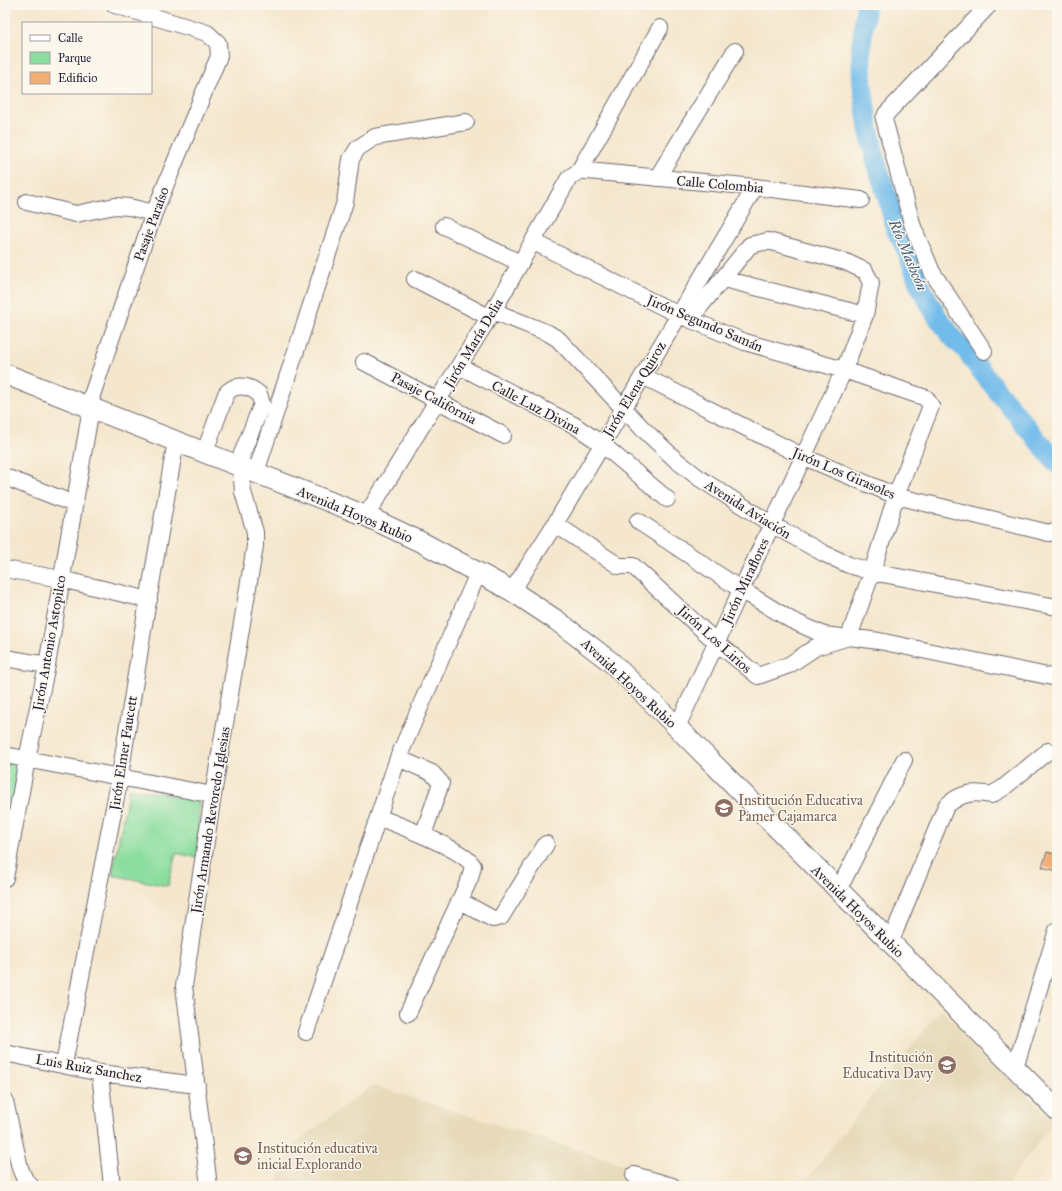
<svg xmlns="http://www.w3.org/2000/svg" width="1062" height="1191" viewBox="0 0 1062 1191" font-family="'IM FELL Great Primer',serif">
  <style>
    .built { fill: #e7daba }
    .green { fill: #8bdd9f; stroke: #56806d }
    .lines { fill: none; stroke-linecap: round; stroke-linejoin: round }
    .river { stroke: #72bceb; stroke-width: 20 }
    .building { fill: #f2ad75 }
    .minor-casing { stroke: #6c676e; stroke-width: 18 }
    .major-casing { stroke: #6c676e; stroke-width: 22 }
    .minor { stroke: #fff; stroke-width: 16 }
    .major { stroke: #fff; stroke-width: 20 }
    .labels { text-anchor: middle; stroke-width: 3; stroke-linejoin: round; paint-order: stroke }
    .street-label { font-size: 14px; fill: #22223b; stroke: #fbf7ec }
    .education-label { font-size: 14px; fill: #785e54; stroke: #fbf7ec; text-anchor: start }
    .water-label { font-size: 15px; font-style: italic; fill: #3e5879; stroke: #fbf7ec }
  </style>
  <rect width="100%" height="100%" fill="#fbf7ec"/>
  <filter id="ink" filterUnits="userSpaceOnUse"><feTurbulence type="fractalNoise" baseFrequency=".025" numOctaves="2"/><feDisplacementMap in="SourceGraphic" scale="8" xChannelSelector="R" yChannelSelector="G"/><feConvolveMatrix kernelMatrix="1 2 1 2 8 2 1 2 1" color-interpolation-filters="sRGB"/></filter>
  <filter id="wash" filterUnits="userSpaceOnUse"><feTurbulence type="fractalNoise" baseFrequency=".012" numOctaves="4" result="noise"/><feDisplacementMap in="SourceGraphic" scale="16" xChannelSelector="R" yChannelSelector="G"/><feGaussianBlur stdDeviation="0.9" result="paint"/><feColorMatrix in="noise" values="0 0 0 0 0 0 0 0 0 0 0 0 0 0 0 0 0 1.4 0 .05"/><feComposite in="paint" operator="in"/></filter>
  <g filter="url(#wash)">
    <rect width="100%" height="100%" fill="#f5e7ce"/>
    <path class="built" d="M 941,1009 L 1054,1121 L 1006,1186 L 801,1186 Z
      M 372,1085 L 691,1186 L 275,1186 L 297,1142 Z"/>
    <path class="green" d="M 5,761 L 22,764 L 5,835 Z
      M 129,788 L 199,800 L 198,858 L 176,853 L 168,886 L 112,875 Z"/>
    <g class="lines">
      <path class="river" d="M 866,5 L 861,49 L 862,82 L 868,126 L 877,166 L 889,203 L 895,228 L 907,251 L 919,284 L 936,315 L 953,338 L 966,350 L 977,366 L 1057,464"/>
    </g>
    <g id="blocks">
      <path class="building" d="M 1047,852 L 1057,855 L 1057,871 L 1042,867 Z"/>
    </g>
  </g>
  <g filter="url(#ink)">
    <use href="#blocks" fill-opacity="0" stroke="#6c676e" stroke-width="1"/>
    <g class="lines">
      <defs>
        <path id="minor" d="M 579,171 L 660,28
          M 657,178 L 735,51
          M 27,202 L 76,214 L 115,206 L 129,207 L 154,213
          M 444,226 L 520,263
          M 534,242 L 679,315 L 745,342 L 844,370 L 926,398 L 931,406 L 896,496 L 872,572 L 849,637
          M 415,279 L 489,317
          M 724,279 L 865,315
          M 493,311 L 548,333 L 558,339 L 642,428 L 676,460 L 699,478 L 771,524 L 823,553 L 849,565 L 872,572 L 1057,607
          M 984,351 L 932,272 L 913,227 L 884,119 L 886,114 L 989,5
          M 364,362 L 503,435
          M 459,366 L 574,425 L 602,444 L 667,499
          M 643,376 L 802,456 L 896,496 L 1049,533 L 1057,530
          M 208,443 L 226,394 C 234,383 249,385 259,394 L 262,404 L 241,456 L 241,467 L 243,492 L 255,532 L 255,546 L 213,795 L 184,986 L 209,1186
          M 259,463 L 345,202 L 351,159 L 358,148 L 375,137 L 466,122
          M 5,477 L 74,504
          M 366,516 L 493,311 L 569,178 L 579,171 L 588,171 L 755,187 L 861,200
          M 638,521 L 740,589 L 791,620 L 824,635 L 841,637
          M 555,524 L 619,566 L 633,566 L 716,642 L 758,676 L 789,665 L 816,647 L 849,637 L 879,641 L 1057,678
          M 5,569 L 61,579 L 149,600
          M 512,591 L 555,524 L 755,187
          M 5,658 L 47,665
          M 677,727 L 844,370 L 865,315 L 871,283 L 865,271 L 846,262 L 768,241 L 750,245 L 690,319
          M 5,755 L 213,795
          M 398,758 L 432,773 L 441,783 L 423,835
          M 378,817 C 398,825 464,849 473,866 L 470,878 L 408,1013
          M 5,878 L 27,759 L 47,665 L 91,408 L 92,395 L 154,213 L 219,56 L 218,43 L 207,33 L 115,5
          M 838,891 L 904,760
          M 460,901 L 493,919 L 501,917 L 546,844
          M 890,943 L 946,806 C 961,793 972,791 991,795 L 1003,788 L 1048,751
          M 306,1032 L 398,758 L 478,573
          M 5,1053 L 100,1073 L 197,1085
          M 64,1064 L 119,782 L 143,630 L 176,441
          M 1014,1067 L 1018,1058 L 1057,930
          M 100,1073 L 112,1186
          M 5,1101 L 20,1168 L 25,1180 L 31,1186
          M 634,1175 L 672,1186"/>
        <path id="major" d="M 5,374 L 366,516 L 423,543 L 512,591 L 556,620 L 611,662 L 652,702 L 1057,1110"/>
      </defs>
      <use href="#minor" class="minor-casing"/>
      <use href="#major" class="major-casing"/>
      <use href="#minor" class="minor"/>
      <use href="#major" class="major"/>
    </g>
  </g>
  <defs>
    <symbol id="school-disc" viewBox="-11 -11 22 22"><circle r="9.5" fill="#8d6e63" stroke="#fbf7ec"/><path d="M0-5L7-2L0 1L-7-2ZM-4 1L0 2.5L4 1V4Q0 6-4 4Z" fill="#fff"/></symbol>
  </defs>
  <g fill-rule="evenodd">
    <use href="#school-disc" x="713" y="797" width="22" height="22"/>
    <use href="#school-disc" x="936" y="1054" width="22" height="22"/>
    <use href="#school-disc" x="232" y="1145" width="22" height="22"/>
  </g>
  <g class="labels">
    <g class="street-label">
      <text transform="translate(720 184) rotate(5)" y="5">Calle Colombia</text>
      <text transform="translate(151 224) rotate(-70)" y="5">Pasaje Paraíso</text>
      <text transform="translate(705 323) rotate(23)" y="5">Jirón Segundo Samán</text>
      <text transform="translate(473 343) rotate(-59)" y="5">Jirón María Delia</text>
      <text transform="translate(634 389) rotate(-59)" y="5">Jirón Elena Quiroz</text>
      <text transform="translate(434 398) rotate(28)" y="5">Pasaje California</text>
      <text transform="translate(536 407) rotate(28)" y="5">Calle Luz Divina</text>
      <text transform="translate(844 473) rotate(23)" y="5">Jirón Los Girasoles</text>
      <text transform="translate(748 509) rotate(32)" y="5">Avenida Aviación</text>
      <text transform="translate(355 514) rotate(23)" y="5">Avenida Hoyos Rubio</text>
      <text transform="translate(745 581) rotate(-65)" y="5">Jirón Miraflores</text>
      <text transform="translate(715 639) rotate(42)" y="5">Jirón Los Lirios</text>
      <text transform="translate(49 643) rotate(-80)" y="5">Jirón Antonio Astopilco</text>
      <text transform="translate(629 683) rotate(43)" y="5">Avenida Hoyos Rubio</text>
      <text transform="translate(123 753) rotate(-81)" y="5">Jirón Elmer Faucett</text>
      <text transform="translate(210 820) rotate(-81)" y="5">Jirón Armando Revoredo Iglesias</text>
      <text transform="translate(858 911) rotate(45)" y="5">Avenida Hoyos Rubio</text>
      <text transform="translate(89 1068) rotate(10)" y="5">Luis Ruiz Sanchez</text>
    </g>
    <g class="education-label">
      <text x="738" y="805">Institución Educativa<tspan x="738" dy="16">Pamer Cajamarca</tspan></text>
      <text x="933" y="1062" text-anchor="end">Institución<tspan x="933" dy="16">Educativa Davy</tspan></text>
      <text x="257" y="1153">Institución educativa<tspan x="257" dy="16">inicial Explorando</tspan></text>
    </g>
    <g class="water-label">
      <text transform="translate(908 255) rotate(67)" y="5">Río Mashcón</text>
    </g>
  </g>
  <rect width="1062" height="1191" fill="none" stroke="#fbf7ec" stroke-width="20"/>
  <rect x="22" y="22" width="130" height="72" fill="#fbf7ec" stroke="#a4a2a5"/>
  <rect x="30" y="35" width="20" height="6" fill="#ffffff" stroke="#a4a2a5"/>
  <text x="58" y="42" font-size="12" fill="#22223b">Calle</text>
  <rect x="30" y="52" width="20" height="12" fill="#8bdd9f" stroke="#a4a2a5"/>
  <text x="58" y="62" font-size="12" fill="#22223b">Parque</text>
  <rect x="30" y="72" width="20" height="12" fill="#f2ad75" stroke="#a4a2a5"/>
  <text x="58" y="82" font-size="12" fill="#22223b">Edificio</text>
</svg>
